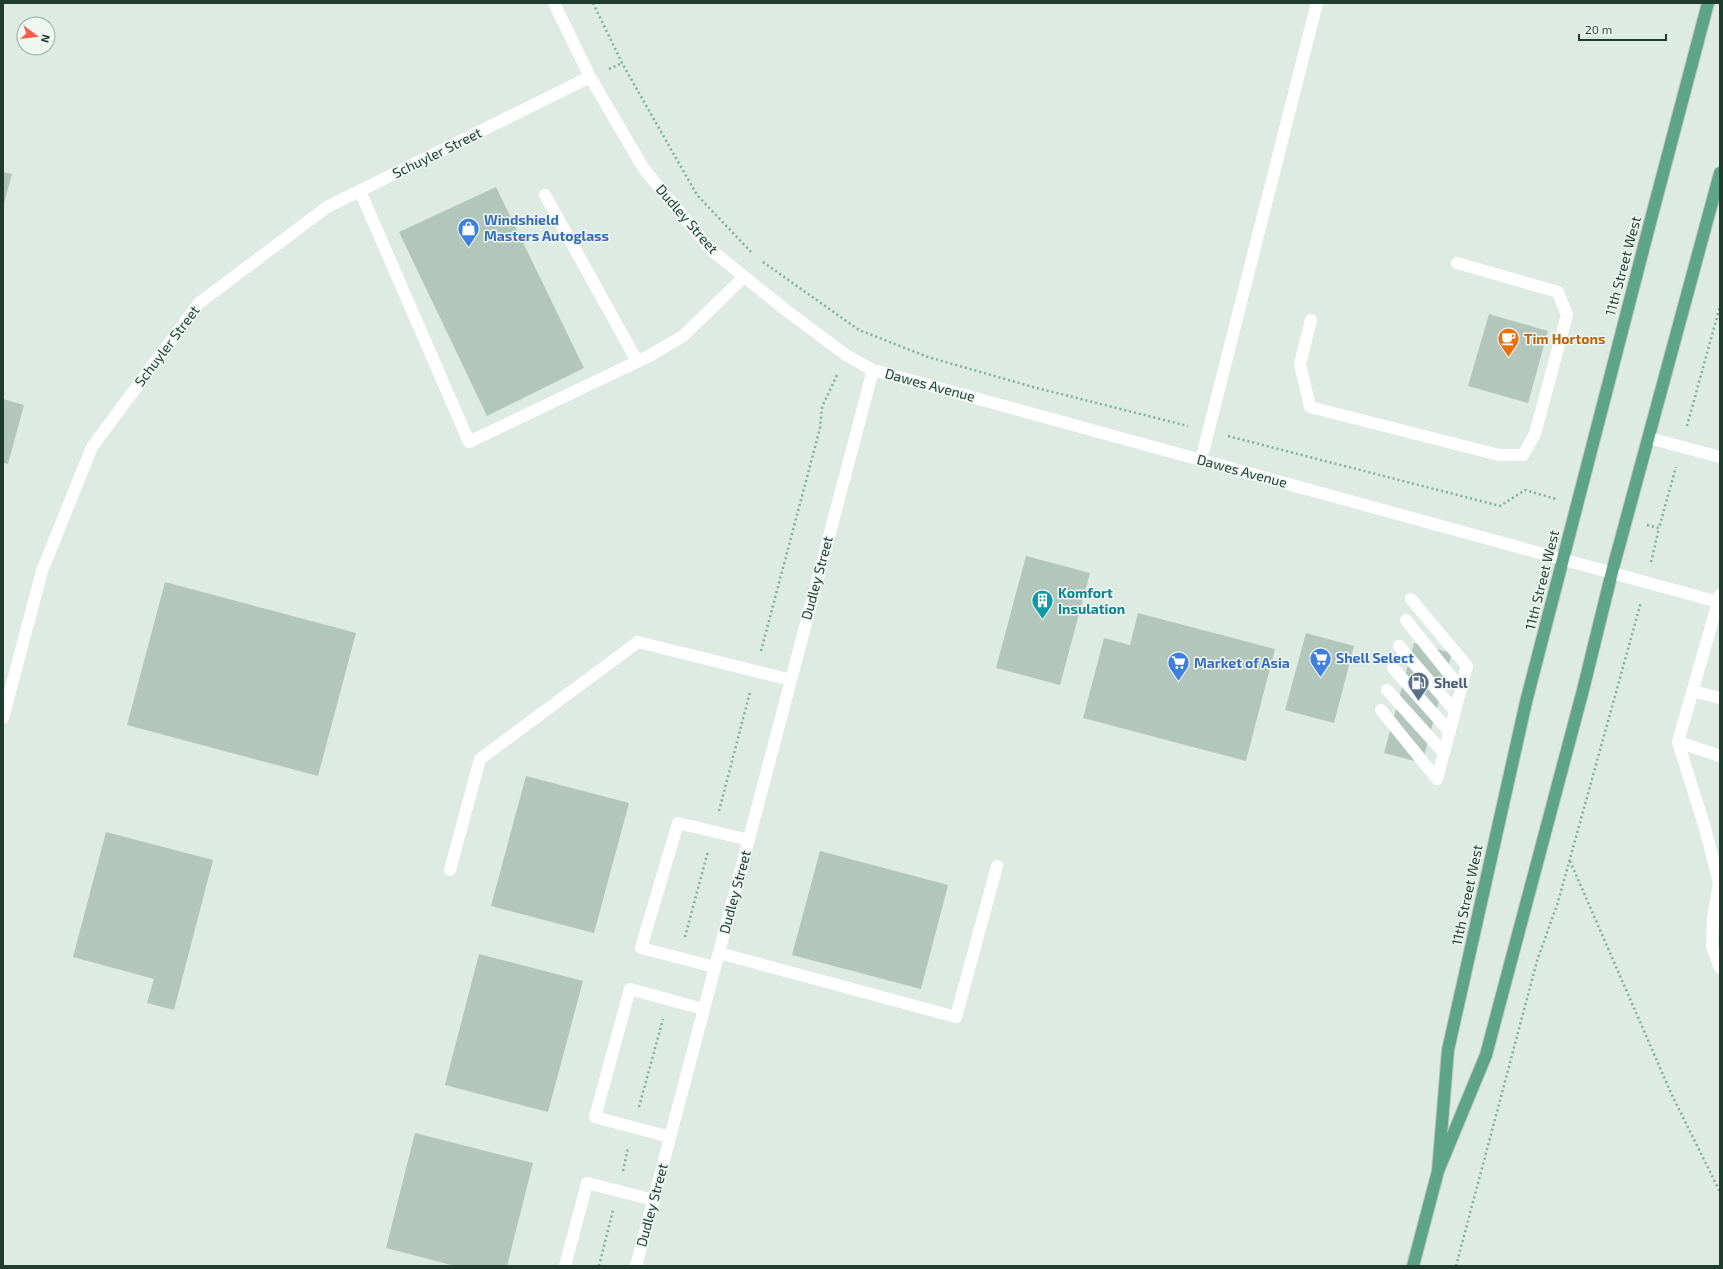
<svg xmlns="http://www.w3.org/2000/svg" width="1723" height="1269" viewBox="0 0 1723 1269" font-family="'Exo 2',sans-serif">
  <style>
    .building { fill: #b3c6bc }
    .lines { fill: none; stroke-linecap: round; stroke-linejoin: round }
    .major-casing { stroke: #c0c8c5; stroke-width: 14 }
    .path { stroke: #7bb199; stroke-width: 2.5; stroke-dasharray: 2 3; stroke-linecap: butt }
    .minor { stroke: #fff; stroke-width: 12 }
    .major { stroke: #5ea489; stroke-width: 12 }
    .labels { text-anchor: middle; stroke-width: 3; stroke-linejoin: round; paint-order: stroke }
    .street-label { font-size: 14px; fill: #1e3c30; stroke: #eef7f2 }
    .shop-label { font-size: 14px; font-weight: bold; fill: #366cbe; stroke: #eef7f2; text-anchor: start }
    .food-label { font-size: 14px; font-weight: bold; fill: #c56008; stroke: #eef7f2; text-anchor: start }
    .culture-label { font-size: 14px; font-weight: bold; fill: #0d838f; stroke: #eef7f2; text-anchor: start }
    .service-label { font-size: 14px; font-weight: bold; fill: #4e5e75; stroke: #eef7f2; text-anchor: start }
  </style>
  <rect width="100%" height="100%" fill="#deebe3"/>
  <path class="building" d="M 3,172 L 12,174 L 3,207 Z
    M 496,187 L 584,368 L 487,416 L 399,232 Z
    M 1489,314 L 1548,331 L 1528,403 L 1468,386 Z
    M 3,399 L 24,405 L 8,464 L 3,463 Z
    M 1026,556 L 1090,573 L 1060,685 L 996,668 Z
    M 165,582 L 356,633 L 318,776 L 127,725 Z
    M 1138,613 L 1275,649 L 1246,761 L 1083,718 L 1104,638 L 1130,645 Z
    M 1306,633 L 1354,646 L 1334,723 L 1285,710 Z
    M 1414,643 L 1452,653 L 1422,763 L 1384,753 Z
    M 526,776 L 629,803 L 594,933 L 491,906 Z
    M 106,832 L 213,860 L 174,1010 L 147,1003 L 154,979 L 73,957 Z
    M 820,851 L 948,885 L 921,989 L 792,955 Z
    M 479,954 L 583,981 L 548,1112 L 445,1085 Z
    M 415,1133 L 533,1163 L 507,1266 L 455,1266 L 386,1248 Z"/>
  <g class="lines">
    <defs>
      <path id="major" d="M 1438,1171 L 1448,1050 L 1526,702 L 1651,219 L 1708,3
        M 1413,1266 L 1438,1171 L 1486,1055 L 1583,690 L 1612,572 L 1720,173"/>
    </defs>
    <use href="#major" class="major-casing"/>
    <path class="path" d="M 593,3 L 622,63 L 697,195 L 753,254
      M 609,69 L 622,63
      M 763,262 L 859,330 L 928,357 L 1033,387 L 1188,426
      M 1687,426 L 1720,306
      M 1228,436 L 1500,506 L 1525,490 L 1556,499
      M 1647,525 L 1659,528 L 1676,467
      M 1651,562 L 1659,528
      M 761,651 L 820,428 L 822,407 L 837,375
      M 719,811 L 750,692
      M 1570,861 L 1671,1093 L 1720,1192
      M 685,937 L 708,851
      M 639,1107 L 663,1019
      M 623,1171 L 628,1148
      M 599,1266 L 613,1210
      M 1456,1266 L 1537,961 L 1558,902 L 1641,602"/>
    <path class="minor" d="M 554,3 L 590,77 L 644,169 L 710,249 L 783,308 L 846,355 L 873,370 L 1718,602 L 1720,595
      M 360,191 L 469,442 L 649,356 L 683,336 L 744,277
      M 545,195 L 637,361
      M 1311,320 L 1300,364 L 1310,407 L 1499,455 L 1523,455 L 1535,434 L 1567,315 L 1558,292 L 1457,263
      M 1649,438 L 1720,457
      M 1201,460 L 1317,3
      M 1411,599 L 1467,666 L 1437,779
      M 1718,602 L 1678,742 L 1720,756
      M 1406,620 L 1461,689
      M 1399,646 L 1455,711
      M 1393,668 L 1450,732
      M 1387,690 L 1444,753
      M 1692,691 L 1720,698
      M 1381,710 L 1437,779
      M 3,718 L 42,571 L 92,447 L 199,303 L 327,207 L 590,77
      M 1678,742 L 1705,828 L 1719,883 L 1713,919 L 1712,946 L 1720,968
      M 450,870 L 480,759 L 638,642 L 791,680
      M 719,953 L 956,1017 L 997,866
      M 715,967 L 641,948 L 678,823 L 749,840
      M 670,1137 L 595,1117 L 630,989 L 703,1009
      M 565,1266 L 587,1183 L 654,1200
      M 636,1266 L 873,370"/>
    <use href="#major" class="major"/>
  </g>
  <defs>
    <symbol id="shop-pin" viewBox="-11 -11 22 30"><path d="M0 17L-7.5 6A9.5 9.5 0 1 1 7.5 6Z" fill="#3f7fe0" stroke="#eef7f2"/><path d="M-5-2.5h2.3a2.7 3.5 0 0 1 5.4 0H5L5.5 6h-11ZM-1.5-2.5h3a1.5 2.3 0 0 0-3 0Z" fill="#fff"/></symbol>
    <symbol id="cafe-pin" viewBox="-11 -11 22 30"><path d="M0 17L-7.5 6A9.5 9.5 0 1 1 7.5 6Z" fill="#e8710a" stroke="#eef7f2"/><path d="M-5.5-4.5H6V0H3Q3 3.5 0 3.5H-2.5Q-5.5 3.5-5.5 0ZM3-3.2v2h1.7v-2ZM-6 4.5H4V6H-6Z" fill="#fff"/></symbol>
    <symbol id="building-pin" viewBox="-11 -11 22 30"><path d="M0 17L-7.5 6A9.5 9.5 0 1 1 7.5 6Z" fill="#0f9aa8" stroke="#eef7f2"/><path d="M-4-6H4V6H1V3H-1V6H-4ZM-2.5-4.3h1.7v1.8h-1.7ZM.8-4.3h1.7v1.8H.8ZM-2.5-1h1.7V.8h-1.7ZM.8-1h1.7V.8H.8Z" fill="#fff"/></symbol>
    <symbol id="supermarket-pin" viewBox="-11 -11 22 30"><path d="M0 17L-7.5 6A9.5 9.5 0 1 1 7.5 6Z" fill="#3f7fe0" stroke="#eef7f2"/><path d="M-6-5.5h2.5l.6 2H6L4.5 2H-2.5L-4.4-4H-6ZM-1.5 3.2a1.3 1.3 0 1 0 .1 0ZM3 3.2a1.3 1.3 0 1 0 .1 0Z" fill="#fff"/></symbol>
    <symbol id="fuel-pin" viewBox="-11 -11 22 30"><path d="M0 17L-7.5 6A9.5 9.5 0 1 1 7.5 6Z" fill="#5c6f8a" stroke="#eef7f2"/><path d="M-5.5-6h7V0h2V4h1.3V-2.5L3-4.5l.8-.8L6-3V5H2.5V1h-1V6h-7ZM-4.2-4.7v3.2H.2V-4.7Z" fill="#fff"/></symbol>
  </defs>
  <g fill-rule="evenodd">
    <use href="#shop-pin" x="456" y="216" width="25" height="34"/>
    <use href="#cafe-pin" x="1496" y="326" width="25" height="34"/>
    <use href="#building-pin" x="1030" y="588" width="25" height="34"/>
    <use href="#supermarket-pin" x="1308" y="646" width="25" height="34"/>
    <use href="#supermarket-pin" x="1166" y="650" width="25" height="34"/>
    <use href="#fuel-pin" x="1406" y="670" width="25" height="34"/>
  </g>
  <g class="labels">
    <g class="street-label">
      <text transform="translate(437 153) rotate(-26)" y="5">Schuyler Street</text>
      <text transform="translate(687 219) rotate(49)" y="5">Dudley Street</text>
      <text transform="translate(1623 266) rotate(-75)" y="5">11th Street West</text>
      <text transform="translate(167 346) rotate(-53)" y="5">Schuyler Street</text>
      <text transform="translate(930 385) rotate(15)" y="5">Dawes Avenue</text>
      <text transform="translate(1242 471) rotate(15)" y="5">Dawes Avenue</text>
      <text transform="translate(817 578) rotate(-75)" y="5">Dudley Street</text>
      <text transform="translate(1542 580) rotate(-76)" y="5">11th Street West</text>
      <text transform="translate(735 892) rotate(-75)" y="5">Dudley Street</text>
      <text transform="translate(1467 895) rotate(-78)" y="5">11th Street West</text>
      <text transform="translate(652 1205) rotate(-75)" y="5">Dudley Street</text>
    </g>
    <g class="shop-label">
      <text x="484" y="225">Windshield<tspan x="484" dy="16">Masters Autoglass</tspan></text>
      <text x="1336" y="663">Shell Select</text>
      <text x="1194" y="668">Market of Asia</text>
    </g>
    <g class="food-label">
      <text x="1524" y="344">Tim Hortons</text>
    </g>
    <g class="culture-label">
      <text x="1058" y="598">Komfort<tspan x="1058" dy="16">Insulation</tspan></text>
    </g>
    <g class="service-label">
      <text x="1434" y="688">Shell</text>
    </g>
  </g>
  <rect width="1723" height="1269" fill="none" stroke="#1e3c30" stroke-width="8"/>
  <g transform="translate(36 36) rotate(105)"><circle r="19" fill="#eef7f2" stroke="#9baca4"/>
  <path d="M0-3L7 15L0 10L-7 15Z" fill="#fd5d49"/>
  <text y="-6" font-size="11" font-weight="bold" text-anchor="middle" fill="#1e3c30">N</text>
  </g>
  <path d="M1579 34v6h87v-6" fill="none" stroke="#1e3c30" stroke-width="2"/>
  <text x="1585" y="34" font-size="12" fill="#1e3c30" stroke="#eef7f2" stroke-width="3" paint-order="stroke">20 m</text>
</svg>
